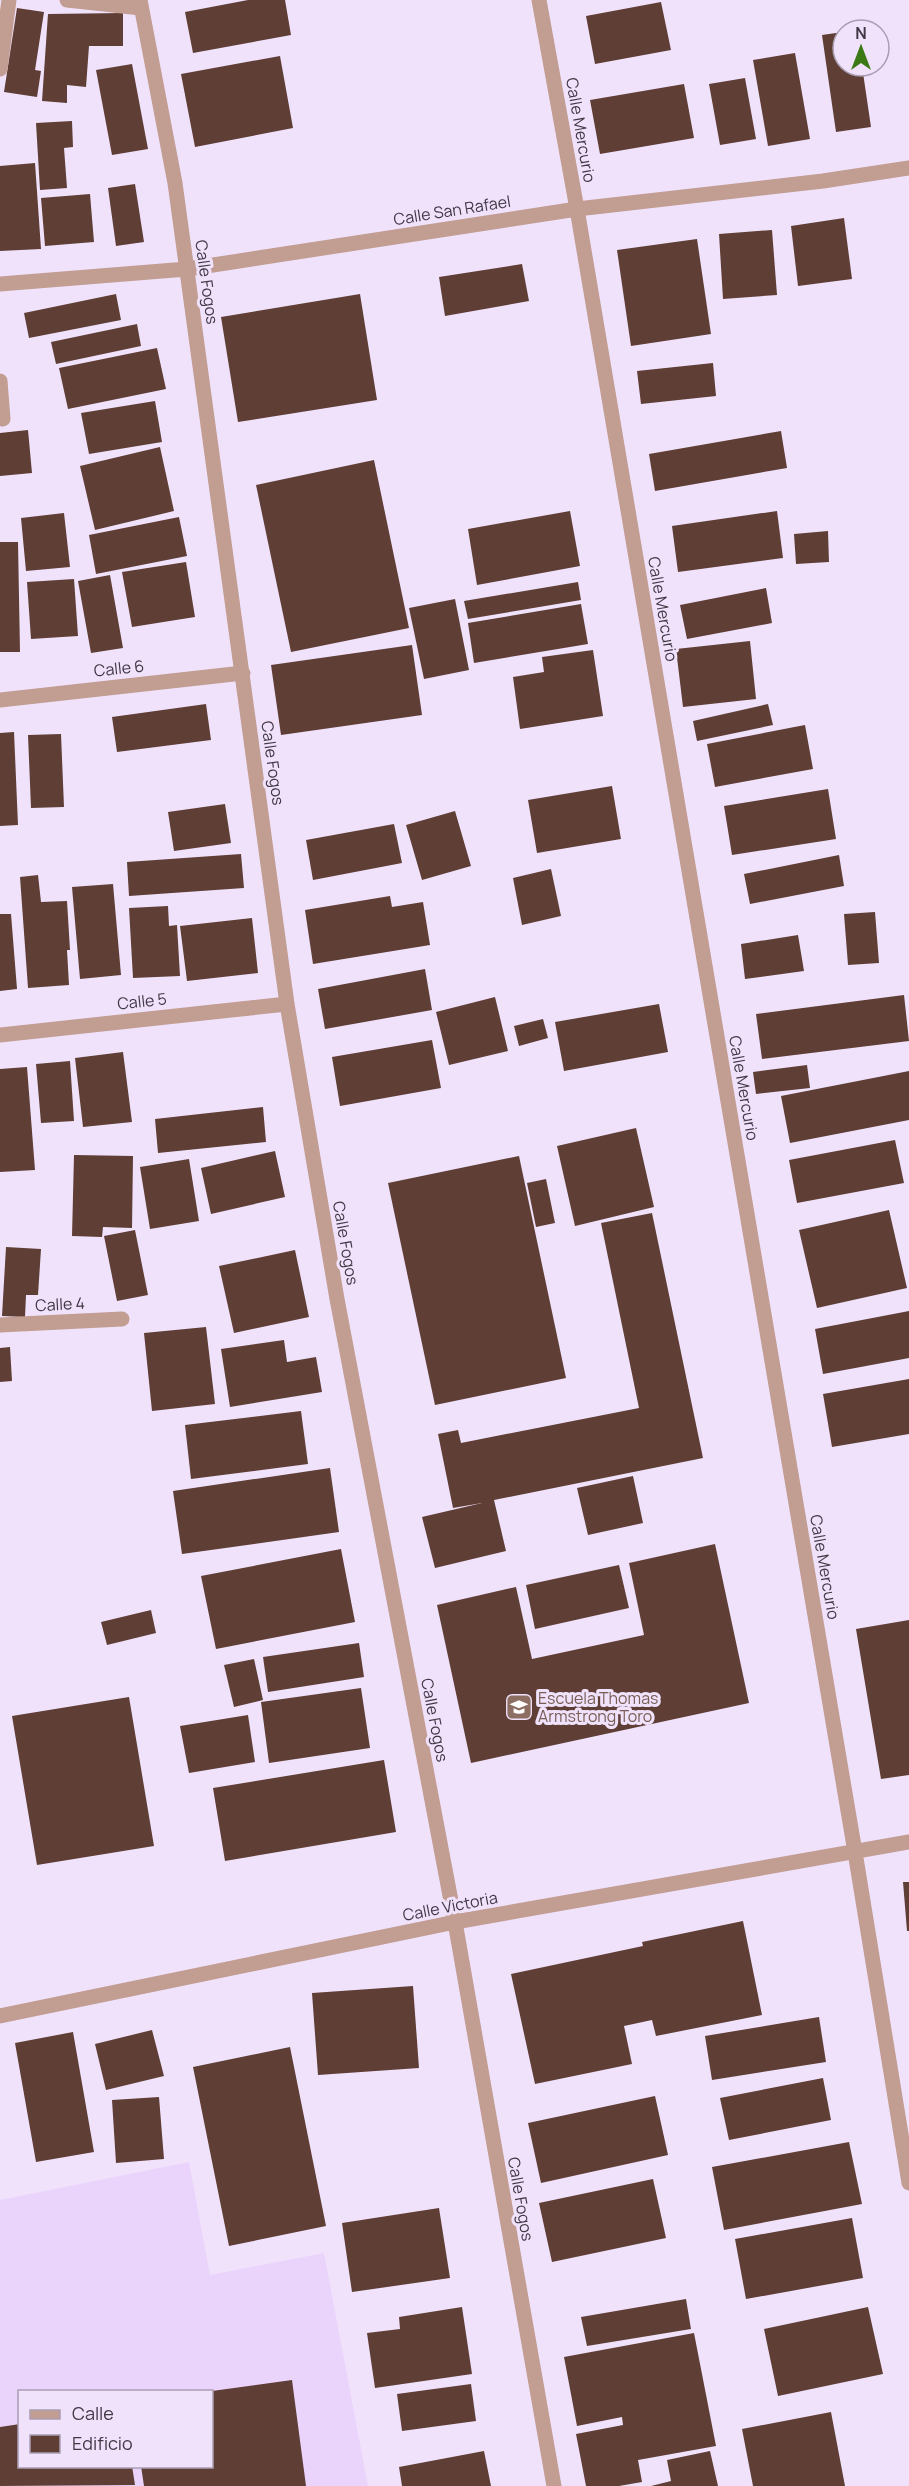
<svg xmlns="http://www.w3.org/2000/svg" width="909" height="2486" viewBox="0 0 909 2486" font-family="Manrope,sans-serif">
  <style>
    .built { fill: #ebd4fb; fill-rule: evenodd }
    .building { fill: #5e3e35 }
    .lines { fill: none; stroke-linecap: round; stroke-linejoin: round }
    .lane { stroke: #c19d92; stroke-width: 15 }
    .street { stroke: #c19d92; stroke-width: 15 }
    .labels { text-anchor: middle; stroke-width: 6; stroke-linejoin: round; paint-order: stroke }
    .street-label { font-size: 16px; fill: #403845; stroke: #f1e2fc }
    .education-label { font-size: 16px; fill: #785e54; stroke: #f1e2fc; text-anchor: start }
  </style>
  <rect width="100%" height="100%" fill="#f1e2fc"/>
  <path class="built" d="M 189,2162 L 210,2275 L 324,2253 L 368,2486 L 0,2486 L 0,2200 ZM 20,2392 L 212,2392 L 212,2466 L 20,2466 Z"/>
  <path class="building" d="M 248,0 L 285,0 L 291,35 L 193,53 L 185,12 Z
    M 661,2 L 671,50 L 595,64 L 586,16 Z
    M 17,8 L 44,12 L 35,70 L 41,71 L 37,97 L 4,92 Z
    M 123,13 L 123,46 L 89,46 L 86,87 L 67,85 L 67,103 L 42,101 L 48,14 Z
    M 843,32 L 843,66 L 862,66 L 871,127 L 836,132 L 822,35 Z
    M 795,53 L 810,139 L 768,146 L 753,60 Z
    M 280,56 L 293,128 L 195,147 L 181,74 Z
    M 132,64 L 148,149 L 112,155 L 96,70 Z
    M 745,78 L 756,139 L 720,145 L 709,84 Z
    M 684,84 L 694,138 L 600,154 L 590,100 Z
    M 72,121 L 73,147 L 64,148 L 67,188 L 40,190 L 36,123 Z
    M 35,163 L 41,249 L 0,251 L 0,166 Z
    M 135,184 L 144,242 L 116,246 L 108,188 Z
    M 90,194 L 94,242 L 45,246 L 41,198 Z
    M 844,218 L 852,279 L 798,286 L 791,226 Z
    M 772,230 L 777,295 L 723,299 L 719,234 Z
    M 697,239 L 711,334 L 631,346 L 617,250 Z
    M 522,264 L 529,301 L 445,316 L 439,277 Z
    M 116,294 L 121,320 L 29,338 L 24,313 Z
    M 360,294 L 377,400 L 238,422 L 221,317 Z
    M 137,324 L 141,346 L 56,364 L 51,342 Z
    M 157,348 L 166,389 L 68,409 L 59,368 Z
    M 713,363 L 716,396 L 641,404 L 637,371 Z
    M 155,401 L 162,442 L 89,454 L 81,413 Z
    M 28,430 L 32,473 L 0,476 L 0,433 Z
    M 781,431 L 787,468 L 655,491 L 649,454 Z
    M 160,447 L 174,511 L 95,530 L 80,466 Z
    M 374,460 L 409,628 L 291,652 L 256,485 Z
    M 570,511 L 580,566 L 477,585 L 468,529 Z
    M 777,511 L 783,558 L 678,572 L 672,526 Z
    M 64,513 L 70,567 L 26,571 L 21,518 Z
    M 179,517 L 187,556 L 96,574 L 89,535 Z
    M 828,531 L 829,562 L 796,564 L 794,534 Z
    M 0,542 L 18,542 L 20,652 L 0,652 Z
    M 186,562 L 195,617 L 132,627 L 122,572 Z
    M 110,575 L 123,648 L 91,653 L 78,581 Z
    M 74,579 L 78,636 L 31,639 L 27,582 Z
    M 578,582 L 581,600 L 468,619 L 464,601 Z
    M 766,588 L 772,623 L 687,639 L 680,605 Z
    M 455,599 L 469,670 L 424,679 L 409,608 Z
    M 581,604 L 588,644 L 474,663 L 468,623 Z
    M 750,641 L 756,699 L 683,707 L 676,649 Z
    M 412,645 L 422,715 L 281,735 L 271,665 Z
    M 593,650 L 603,716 L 520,729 L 513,677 L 544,672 L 542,657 Z
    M 206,704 L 211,740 L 117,752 L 112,717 Z
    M 768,704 L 773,725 L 697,741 L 693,721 Z
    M 805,725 L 813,769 L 715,787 L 707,744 Z
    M 14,732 L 18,825 L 0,826 L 0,733 Z
    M 61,734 L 64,807 L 31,808 L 28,735 Z
    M 612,786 L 621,839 L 537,853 L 528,800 Z
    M 828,789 L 836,839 L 732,855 L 724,806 Z
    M 225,804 L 231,843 L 174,851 L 168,812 Z
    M 455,811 L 471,866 L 422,880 L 406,825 Z
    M 394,824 L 402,863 L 313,880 L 306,840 Z
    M 241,854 L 244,888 L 129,896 L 127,862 Z
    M 839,855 L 844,886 L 750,904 L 744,874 Z
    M 551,869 L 561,916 L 522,925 L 513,878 Z
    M 38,875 L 41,902 L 67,901 L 70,950 L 67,950 L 69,985 L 28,988 L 20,877 Z
    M 113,884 L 121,975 L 80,979 L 72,887 Z
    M 390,896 L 392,907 L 423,902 L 430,945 L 313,964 L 305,910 Z
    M 168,906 L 169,926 L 177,925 L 180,976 L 133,978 L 129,908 Z
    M 875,912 L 879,963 L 848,965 L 844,914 Z
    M 0,914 L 11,914 L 17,989 L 0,991 Z
    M 252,918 L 258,973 L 187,981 L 180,926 Z
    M 798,935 L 804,971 L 745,979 L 741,944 Z
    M 425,969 L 432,1010 L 325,1029 L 318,989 Z
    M 904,995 L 909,1041 L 762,1059 L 756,1014 Z
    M 495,997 L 508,1051 L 449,1065 L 436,1012 Z
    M 659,1004 L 668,1052 L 564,1071 L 555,1022 Z
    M 543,1019 L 548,1038 L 519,1046 L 514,1026 Z
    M 432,1040 L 441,1088 L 340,1106 L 332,1057 Z
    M 123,1052 L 132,1122 L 83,1127 L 75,1058 Z
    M 70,1061 L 74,1121 L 41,1123 L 36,1064 Z
    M 807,1065 L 810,1088 L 756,1094 L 753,1072 Z
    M 27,1067 L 35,1170 L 0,1172 L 0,1069 Z
    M 909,1071 L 909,1120 L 790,1143 L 781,1096 Z
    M 263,1107 L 266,1142 L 158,1153 L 155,1119 Z
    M 636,1128 L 654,1207 L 575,1226 L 557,1146 Z
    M 895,1140 L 904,1183 L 797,1203 L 789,1160 Z
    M 275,1151 L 285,1197 L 211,1214 L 201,1168 Z
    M 74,1155 L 133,1156 L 132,1228 L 103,1227 L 102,1237 L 72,1236 Z
    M 519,1156 L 566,1378 L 435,1405 L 388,1183 Z
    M 189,1159 L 199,1221 L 150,1229 L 140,1167 Z
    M 546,1179 L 555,1223 L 536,1227 L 527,1183 Z
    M 889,1210 L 907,1288 L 817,1308 L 799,1230 Z
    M 652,1213 L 703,1458 L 494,1500 L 506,1551 L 435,1568 L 422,1517 L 482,1503 L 453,1508 L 438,1434 L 458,1430 L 461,1443 L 639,1408 L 601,1223 Z
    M 135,1230 L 148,1295 L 117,1301 L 104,1236 Z
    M 6,1247 L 41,1249 L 38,1295 L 26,1295 L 25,1317 L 2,1316 Z
    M 295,1250 L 309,1317 L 234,1333 L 219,1266 Z
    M 909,1311 L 909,1358 L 823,1374 L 815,1329 Z
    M 206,1327 L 215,1404 L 152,1411 L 144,1333 Z
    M 284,1340 L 287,1362 L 316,1357 L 322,1392 L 230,1407 L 221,1349 Z
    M 10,1347 L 12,1381 L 0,1382 L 0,1348 Z
    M 909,1379 L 909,1434 L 832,1447 L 823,1394 Z
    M 301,1411 L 308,1464 L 191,1479 L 185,1425 Z
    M 330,1468 L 339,1532 L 182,1554 L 173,1491 Z
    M 633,1476 L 643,1523 L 588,1535 L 577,1488 Z
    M 715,1544 L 749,1703 L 471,1763 L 437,1605 L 516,1587 L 532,1659 L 644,1635 L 629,1563 Z
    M 341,1549 L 355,1622 L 216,1649 L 201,1576 Z
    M 619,1565 L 629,1608 L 535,1629 L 526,1585 Z
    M 151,1610 L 156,1633 L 107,1645 L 101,1622 Z
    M 909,1620 L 909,1775 L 881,1779 L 856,1629 Z
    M 359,1643 L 364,1677 L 268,1692 L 263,1657 Z
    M 254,1659 L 263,1700 L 234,1707 L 224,1665 Z
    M 361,1688 L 370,1748 L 269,1763 L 261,1702 Z
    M 129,1697 L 154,1846 L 37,1865 L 12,1716 Z
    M 248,1715 L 255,1762 L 189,1773 L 180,1726 Z
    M 384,1760 L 396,1832 L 225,1861 L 213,1788 Z
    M 903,1882 L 909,1882 L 909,1931 L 907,1931 Z
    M 743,1921 L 762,2015 L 656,2036 L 652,2020 L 624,2026 L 632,2064 L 535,2084 L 511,1974 L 643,1946 L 642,1942 Z
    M 413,1986 L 419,2068 L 318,2075 L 312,1993 Z
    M 819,2017 L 826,2062 L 712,2080 L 705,2036 Z
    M 152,2030 L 164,2076 L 106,2090 L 95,2044 Z
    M 73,2032 L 94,2152 L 36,2162 L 15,2043 Z
    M 290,2047 L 326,2226 L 229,2246 L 193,2067 Z
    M 823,2078 L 831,2120 L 729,2140 L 720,2098 Z
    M 655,2096 L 668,2155 L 541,2183 L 528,2123 Z
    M 159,2097 L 164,2159 L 116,2163 L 112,2100 Z
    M 849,2142 L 862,2204 L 724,2230 L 712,2167 Z
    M 653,2179 L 666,2238 L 552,2262 L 539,2203 Z
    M 439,2208 L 450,2278 L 352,2292 L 342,2223 Z
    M 852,2218 L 863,2278 L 746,2299 L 735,2239 Z
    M 686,2299 L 691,2329 L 587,2346 L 581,2317 Z
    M 462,2307 L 472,2374 L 375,2388 L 367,2333 L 400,2329 L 399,2317 Z
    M 868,2307 L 883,2374 L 778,2396 L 764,2329 Z
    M 694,2333 L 716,2446 L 638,2460 L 642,2482 L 619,2486 L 586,2486 L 576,2434 L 623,2425 L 622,2417 L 577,2426 L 564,2357 Z
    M 292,2380 L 306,2486 L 144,2486 L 141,2466 L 212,2466 L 212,2391 Z
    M 471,2384 L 476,2421 L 402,2431 L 397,2394 Z
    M 831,2412 L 845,2486 L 753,2486 L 742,2429 Z
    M 20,2424 L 20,2466 L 132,2466 L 135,2485 L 0,2486 L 0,2427 Z
    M 484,2451 L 491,2486 L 402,2486 L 399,2467 Z
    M 710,2451 L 718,2486 L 651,2486 L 671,2481 L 667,2460 Z"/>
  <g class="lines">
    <path class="lane" d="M 67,0 L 141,8
      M 0,69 L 9,0"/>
    <path class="street" d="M 140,0 L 175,183 L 287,1004 L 337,1299 L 455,1922 L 554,2486
      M 539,0 L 577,209 L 855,1852 L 909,2183
      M 0,284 L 187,269 L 577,209 L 823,181 L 909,168
      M 0,381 L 3,419
      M 0,700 L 243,673
      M 0,1035 L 287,1004
      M 0,1325 L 122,1319
      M 0,2016 L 455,1922 L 909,1842"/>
  </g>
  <defs>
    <symbol id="school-square" viewBox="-11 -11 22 22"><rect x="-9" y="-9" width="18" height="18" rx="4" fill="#8d6e63" stroke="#f1e2fc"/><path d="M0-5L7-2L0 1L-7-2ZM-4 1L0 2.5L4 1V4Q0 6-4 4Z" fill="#fff"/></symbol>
  </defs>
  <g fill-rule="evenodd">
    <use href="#school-square" x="504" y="1692" width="30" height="30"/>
  </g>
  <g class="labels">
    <g class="street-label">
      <text transform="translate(581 130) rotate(80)" y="6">Calle Mercurio</text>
      <text transform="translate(452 210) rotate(-9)" y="6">Calle San Rafael</text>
      <text transform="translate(207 282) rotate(82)" y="6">Calle Fogos</text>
      <text transform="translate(663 609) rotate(80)" y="6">Calle Mercurio</text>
      <text transform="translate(119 668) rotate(-6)" y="6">Calle 6</text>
      <text transform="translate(273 763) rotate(82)" y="6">Calle Fogos</text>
      <text transform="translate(142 1001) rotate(-6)" y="6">Calle 5</text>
      <text transform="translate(744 1088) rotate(80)" y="6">Calle Mercurio</text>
      <text transform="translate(346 1243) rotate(80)" y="6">Calle Fogos</text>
      <text transform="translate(60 1304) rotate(-3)" y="6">Calle 4</text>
      <text transform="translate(825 1567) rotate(80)" y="6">Calle Mercurio</text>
      <text transform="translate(435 1720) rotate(79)" y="6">Calle Fogos</text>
      <text transform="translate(450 1906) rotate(-11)" y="6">Calle Victoria</text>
      <text transform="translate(521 2199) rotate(80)" y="6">Calle Fogos</text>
    </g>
    <g class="education-label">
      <text x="538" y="1704">Escuela Thomas<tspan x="538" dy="18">Armstrong Toro</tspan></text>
    </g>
  </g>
  <rect x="18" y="2390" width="195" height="78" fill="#f1e2fc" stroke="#aa9eb3" stroke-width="1.5"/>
  <rect x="30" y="2410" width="30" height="9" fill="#c19d92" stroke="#aa9eb3" stroke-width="1.5"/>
  <text x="72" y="2420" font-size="18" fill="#403845">Calle</text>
  <rect x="30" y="2435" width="30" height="18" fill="#5e3e35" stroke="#aa9eb3" stroke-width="1.5"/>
  <text x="72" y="2450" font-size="18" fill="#403845">Edificio</text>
  <g transform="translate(861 48)"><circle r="28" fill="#f1e2fc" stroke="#aa9eb3" stroke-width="1.5"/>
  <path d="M0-4.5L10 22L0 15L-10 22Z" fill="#3b7915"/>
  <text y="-9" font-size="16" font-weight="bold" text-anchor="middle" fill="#403845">N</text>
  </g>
</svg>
